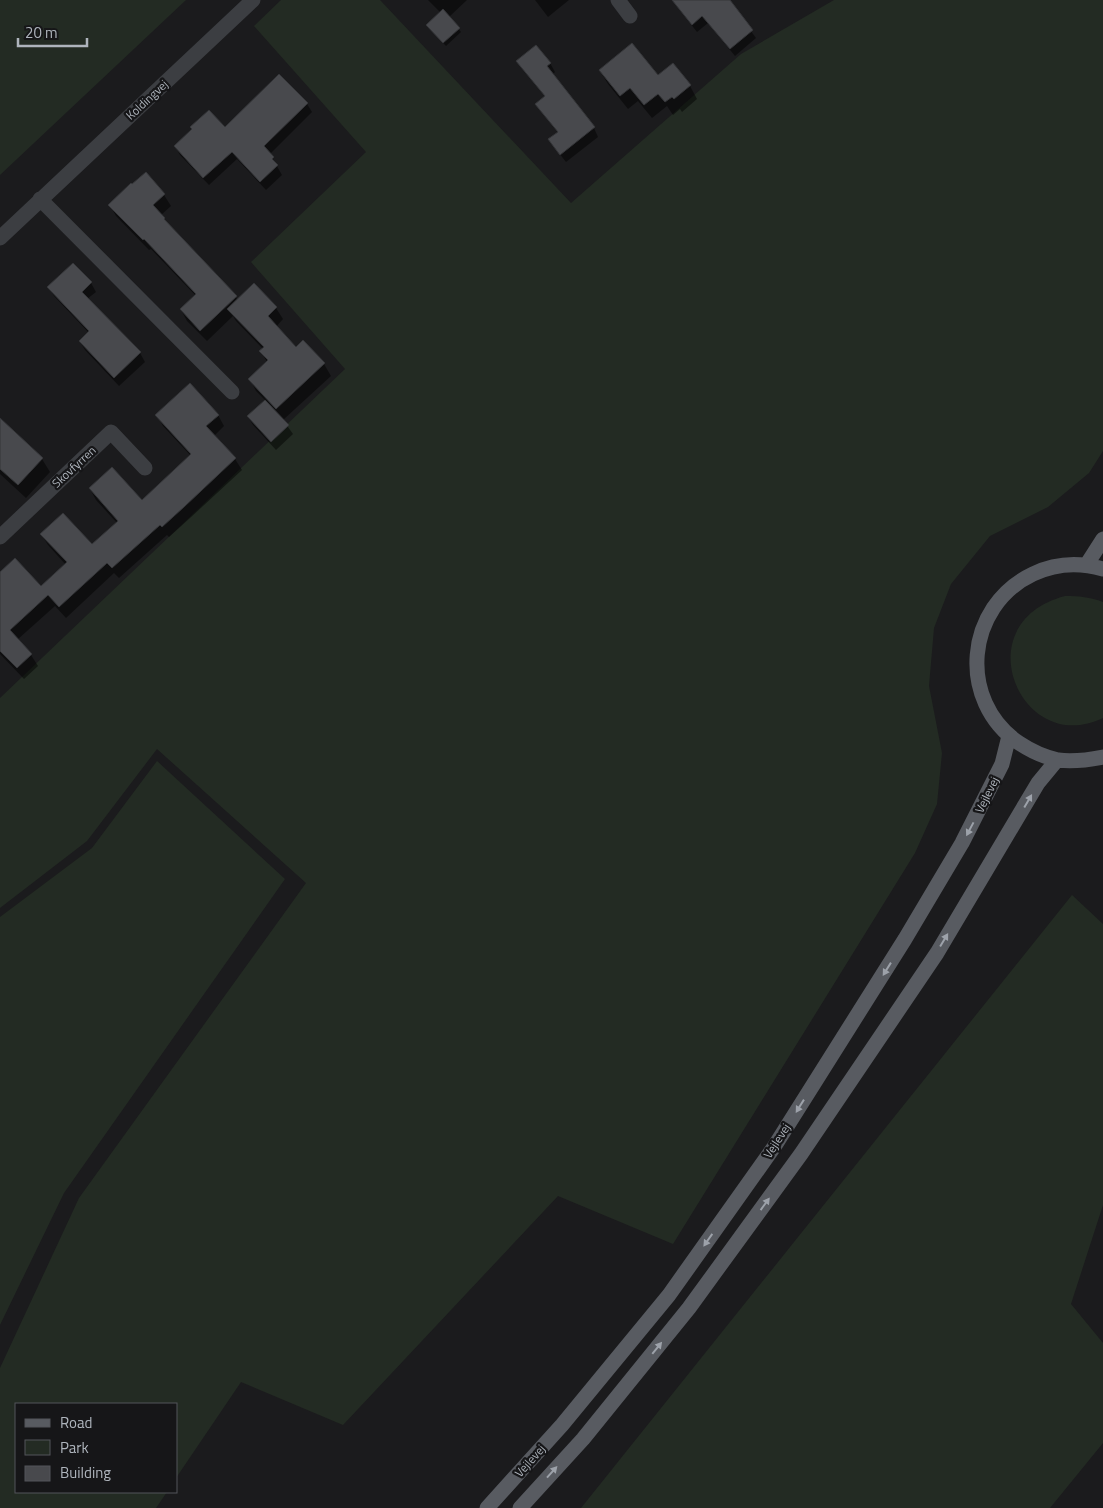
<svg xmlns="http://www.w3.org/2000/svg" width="1103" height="1508" viewBox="0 0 1103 1508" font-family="'Titillium Web',sans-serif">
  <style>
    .green { fill: #232b23 }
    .shadow { fill: #0007 }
    .building { fill: #48494d; stroke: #353639 }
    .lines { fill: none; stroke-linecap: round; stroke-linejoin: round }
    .minor { stroke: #3c3e42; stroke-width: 15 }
    .major { stroke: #585b61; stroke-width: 15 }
    .oneway { fill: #9da2aa }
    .labels { text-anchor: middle; stroke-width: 4.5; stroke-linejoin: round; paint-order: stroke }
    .street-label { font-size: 12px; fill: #aeb4bc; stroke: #161618 }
  </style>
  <rect width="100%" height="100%" fill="#1b1b1d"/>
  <path class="green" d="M 0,0 L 186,0 L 0,175 Z
    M 281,0 L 380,0 L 571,203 L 741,54 L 834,0 L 1103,0 L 1103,451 L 1089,473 L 1048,507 L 990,536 L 951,584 L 934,628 L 929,686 L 942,753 L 937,804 L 915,853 L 673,1244 L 558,1196 L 343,1425 L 241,1382 L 176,1478 L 176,1404 L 16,1404 L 16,1492 L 167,1492 L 156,1508 L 0,1508 L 0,1368 L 79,1198 L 306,883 L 157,749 L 87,841 L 0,908 L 0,698 L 345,369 L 251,262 L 366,152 L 254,26 Z
    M 1065,596 C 1079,596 1090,597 1103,602 L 1103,718 C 1021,758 963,623 1065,596 Z
    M 157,761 L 285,879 L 64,1193 L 0,1325 L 0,917 L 92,848 Z
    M 1072,895 L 1103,924 L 1103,1205 L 1071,1304 L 1103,1343 L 1103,1443 L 1050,1508 L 581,1508 Z"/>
  <path class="shadow" d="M 428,0 L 467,0 L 449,17 L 461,32 L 446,46 L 430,29 L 441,13 Z
    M 535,0 L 569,0 L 548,17 Z
    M 676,0 L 728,0 L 756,38 L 735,56 L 708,23 L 697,32 L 679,9 L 674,2 Z
    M 518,61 L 550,63 L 555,72 L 552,75 L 594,128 L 598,137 L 566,162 L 555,148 L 558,133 L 542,112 L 537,104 L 546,97 L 523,70 Z
    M 673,64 L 690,86 L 697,99 L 682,112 L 680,109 L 673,115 L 667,106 L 652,118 L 638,101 L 628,109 L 608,84 L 600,71 L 657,77 Z
    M 307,104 L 312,112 L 270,154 L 282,175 L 266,190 L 237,159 L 209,185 L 180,155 L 175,146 L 225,128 Z
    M 146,173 L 164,195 L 171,206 L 161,215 L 168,226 L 238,300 L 276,308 L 283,319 L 276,327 L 296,349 L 303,342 L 324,364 L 331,376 L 283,420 L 293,434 L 276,450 L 253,425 L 248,417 L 266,401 L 256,391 L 250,379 L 267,362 L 261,351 L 263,349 L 236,321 L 233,316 L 207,341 L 187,321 L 181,310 L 196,296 L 151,249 L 149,250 L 116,216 L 110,205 Z
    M 91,283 L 96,292 L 87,299 L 140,353 L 145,362 L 119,386 L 85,350 L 80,342 L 89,333 L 54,296 L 49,288 Z
    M 157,415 L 218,415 L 224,426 L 214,436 L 235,459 L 242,470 L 190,518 L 169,537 L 167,535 L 119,578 L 114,573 L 66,618 L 55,606 L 17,640 L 31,655 L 38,666 L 24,679 L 0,654 L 0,574 L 41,588 L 66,565 L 48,545 L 41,534 L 92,546 L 117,523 L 96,500 L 90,489 L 142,502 L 191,456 L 163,426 Z
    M 0,420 L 42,459 L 50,472 L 26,498 L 0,474 Z"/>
  <path class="building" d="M 672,0 L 730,0 L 753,30 L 730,49 L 702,16 L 692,25 Z
    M 443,9 L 460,28 L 443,43 L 426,25 Z
    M 632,43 L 658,75 L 673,63 L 691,85 L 674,99 L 672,97 L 665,102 L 658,94 L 644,105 L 630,88 L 620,96 L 599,70 Z
    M 536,45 L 551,63 L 547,66 L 595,127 L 560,155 L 548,139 L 558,132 L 535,104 L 545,96 L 516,61 Z
    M 279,74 L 308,103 L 264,146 L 274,157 L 272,159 L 278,165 L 260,182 L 232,152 L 203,178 L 174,146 L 192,129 L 190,127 L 209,110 L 225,127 Z
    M 146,172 L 165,194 L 153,205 L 165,218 L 164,219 L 237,296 L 200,331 L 180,309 L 196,294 L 144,239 L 143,240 L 108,205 L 131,183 L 132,184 Z
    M 73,263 L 92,282 L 82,292 L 141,352 L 114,378 L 79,341 L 89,331 L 47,287 Z
    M 254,283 L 277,307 L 268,316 L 296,347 L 303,340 L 325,363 L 276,409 L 248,379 L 268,360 L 259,351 L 264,347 L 227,309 Z
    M 190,383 L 219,415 L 206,426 L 236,458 L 184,507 L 162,527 L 160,525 L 112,568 L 107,563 L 59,607 L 48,595 L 10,630 L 32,654 L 17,668 L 0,651 L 0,572 L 15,558 L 41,586 L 67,562 L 40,534 L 63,513 L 92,544 L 118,521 L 89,488 L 112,467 L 142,500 L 191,454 L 155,415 Z
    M 265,400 L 289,425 L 271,442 L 247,416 Z
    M 0,418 L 43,458 L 18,485 L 0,469 Z"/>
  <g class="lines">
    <path class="minor" d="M 618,0 L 630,16
      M 40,199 L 232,392
      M 0,238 L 253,0
      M 0,537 L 111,432 L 145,468"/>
    <path class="major" d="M 1087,564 L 1103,539
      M 1103,569 C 1079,562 1056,563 1033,574 C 965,606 957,701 1019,743 C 1031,751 1044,757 1058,760 C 1073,762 1088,760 1103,757
      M 487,1508 L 562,1425 L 669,1295 L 774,1147 L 905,939 L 962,843 L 1002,764 L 1009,736
      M 520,1508 L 583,1439 L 689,1308 L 801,1154 L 937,953 L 1038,783 L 1057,760"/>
  </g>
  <defs><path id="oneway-solid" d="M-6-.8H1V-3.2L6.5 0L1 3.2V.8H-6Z" transform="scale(1.25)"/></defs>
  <g class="oneway">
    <use href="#oneway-solid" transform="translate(1028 801) rotate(-60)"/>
    <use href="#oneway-solid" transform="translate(970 829) rotate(118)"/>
    <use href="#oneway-solid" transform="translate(944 940) rotate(-59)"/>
    <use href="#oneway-solid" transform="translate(887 969) rotate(122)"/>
    <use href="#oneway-solid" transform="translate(800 1106) rotate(122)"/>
    <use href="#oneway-solid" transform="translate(765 1204) rotate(-54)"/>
    <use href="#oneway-solid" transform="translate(708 1240) rotate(125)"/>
    <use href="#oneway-solid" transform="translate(657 1348) rotate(-51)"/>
    <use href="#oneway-solid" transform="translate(552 1472) rotate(-48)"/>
  </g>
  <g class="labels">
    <g class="street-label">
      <text transform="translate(147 100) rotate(-43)" y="4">Koldingvej</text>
      <text transform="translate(74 467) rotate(-43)" y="4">Skovfyrren</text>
      <text transform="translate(987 795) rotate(-64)" y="4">Vejlevej</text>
      <text transform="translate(777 1141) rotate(-57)" y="4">Vejlevej</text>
      <text transform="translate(530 1461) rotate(-48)" y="4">Vejlevej</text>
    </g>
  </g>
  <rect x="15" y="1403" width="162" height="90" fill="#161618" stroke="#53555a"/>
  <rect x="25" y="1419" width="25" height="8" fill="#585b61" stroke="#53555a"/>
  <text x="60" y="1428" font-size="15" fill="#aeb4bc">Road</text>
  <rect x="25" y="1440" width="25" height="15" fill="#232b23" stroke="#53555a"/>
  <text x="60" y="1453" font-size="15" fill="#aeb4bc">Park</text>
  <rect x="25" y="1466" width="25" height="15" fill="#48494d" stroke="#53555a"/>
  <text x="60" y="1478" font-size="15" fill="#aeb4bc">Building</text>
  <path d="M18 38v8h69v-8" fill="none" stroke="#aeb4bc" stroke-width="2.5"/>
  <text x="25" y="38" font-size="15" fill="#aeb4bc" stroke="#161618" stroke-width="4" paint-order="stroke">20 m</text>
</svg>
